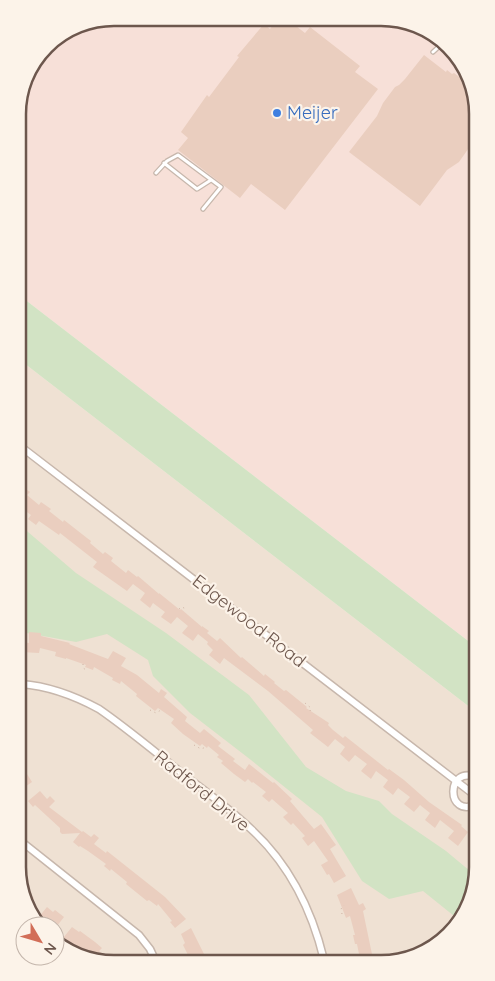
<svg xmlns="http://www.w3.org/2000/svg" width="495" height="981" viewBox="0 0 495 981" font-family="Quicksand,sans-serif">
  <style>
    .residential { fill: #efe1d3 }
    .commercial { fill: #f7e0d8 }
    .green { fill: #d2e3c4 }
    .building { fill: #eacebf }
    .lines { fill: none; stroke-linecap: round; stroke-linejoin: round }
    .lane-casing { stroke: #c7b7ac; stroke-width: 5.5 }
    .street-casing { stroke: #c7b7ac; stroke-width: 9 }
    .path { stroke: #ceb1a2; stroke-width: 1; stroke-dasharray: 1 4; stroke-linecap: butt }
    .lane { stroke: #fff; stroke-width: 3 }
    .street { stroke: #fff; stroke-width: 6 }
    .shop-dot { fill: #3f7fe0; stroke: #fcf3e9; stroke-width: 2 }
    .labels { text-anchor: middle; stroke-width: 4.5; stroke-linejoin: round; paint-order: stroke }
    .shop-label { font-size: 18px; fill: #366cbe; stroke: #fcf3e9; text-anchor: start }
    .street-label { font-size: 18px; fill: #6d574d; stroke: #fcf3e9 }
    .rim { fill: none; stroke: #6d574d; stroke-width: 2.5 }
  </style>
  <rect width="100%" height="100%" fill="#f8efe3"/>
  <path class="residential" d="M 20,360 L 476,712 L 477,873 L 457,926 L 411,958 L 102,963 L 55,941 L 55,926 L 42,926 L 23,897 Z"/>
  <path class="commercial" d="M 115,18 L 399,19 L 445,42 L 472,84 L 476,647 L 19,295 L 18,102 L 50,42 Z"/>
  <path class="green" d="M 19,295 L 476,647 L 476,712 L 20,360 Z
    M 21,526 L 76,573 L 166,633 L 249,695 L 306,767 L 346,791 L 379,801 L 392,814 L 446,851 L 476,876 L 459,920 L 423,891 L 389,899 L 362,881 L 322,817 L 251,760 L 190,713 L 153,676 L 148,660 L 107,634 L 76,642 L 21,632 Z"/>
  <path class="building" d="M 278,19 L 287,19 L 305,33 L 310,27 L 360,66 L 355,72 L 378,89 L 285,210 L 251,184 L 240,198 L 178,150 L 188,138 L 181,132 L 207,95 L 209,97 L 239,57 L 237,56 L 264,24 L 270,29 Z
    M 424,55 L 446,72 L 447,70 L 452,74 L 454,73 L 470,85 L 469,87 L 472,90 L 473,142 L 459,162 L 447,170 L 420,206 L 349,152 L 377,116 L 383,103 L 395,87 L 399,85 L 405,79 Z
    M 20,485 L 30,492 L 27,495 L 39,505 L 41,502 L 51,509 L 49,511 L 63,522 L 64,520 L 87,538 L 91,541 L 90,543 L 103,554 L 105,552 L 113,558 L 111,561 L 126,573 L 128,570 L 137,577 L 138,576 L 159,594 L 159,593 L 180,610 L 181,609 L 202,627 L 202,626 L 209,631 L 207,633 L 217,641 L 220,638 L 241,658 L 242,657 L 264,676 L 265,674 L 275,682 L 274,683 L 284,691 L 286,690 L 307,707 L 306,708 L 329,723 L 328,725 L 333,730 L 343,738 L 345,736 L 388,770 L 389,769 L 404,780 L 429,802 L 462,825 L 461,826 L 468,832 L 458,846 L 448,838 L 454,831 L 440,820 L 435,828 L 425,820 L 430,813 L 420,805 L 414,812 L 404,804 L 410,797 L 398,788 L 393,795 L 383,787 L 388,780 L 376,771 L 371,779 L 361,771 L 367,764 L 355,755 L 349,762 L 340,754 L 345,747 L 335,739 L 328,747 L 310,733 L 313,730 L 268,691 L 224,658 L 220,664 L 209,655 L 213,650 L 207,644 L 208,642 L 198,634 L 193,641 L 182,633 L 188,626 L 177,617 L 171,624 L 161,617 L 165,612 L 153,603 L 150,608 L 140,600 L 145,593 L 133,584 L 127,591 L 93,567 L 97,562 L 60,533 L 59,535 L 39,521 L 36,525 L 28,519 L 31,515 L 20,507 Z
    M 29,632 L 41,633 L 41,636 L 70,643 L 69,644 L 108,659 L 113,651 L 126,658 L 121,666 L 137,675 L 159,693 L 161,689 L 167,693 L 164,697 L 187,717 L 185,721 L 200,733 L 204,729 L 221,743 L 218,746 L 235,759 L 233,761 L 245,770 L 249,764 L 273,783 L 274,782 L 292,799 L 290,801 L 314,829 L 321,824 L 336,845 L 330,849 L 346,876 L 334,883 L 329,874 L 327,875 L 321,865 L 328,861 L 314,841 L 308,846 L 302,838 L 305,836 L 293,823 L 291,825 L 283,817 L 288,813 L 272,799 L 269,802 L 262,796 L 266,792 L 253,782 L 252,783 L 248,779 L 245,782 L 234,774 L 221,763 L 223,761 L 217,757 L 219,755 L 208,746 L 207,748 L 202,744 L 200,746 L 183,734 L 171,723 L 174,719 L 158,708 L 155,711 L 136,696 L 137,694 L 121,681 L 120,684 L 112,680 L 113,678 L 94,667 L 93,670 L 85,667 L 86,665 L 66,658 L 66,659 L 55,656 L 56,652 L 40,648 L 39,653 L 21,652 L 21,642 L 29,643 Z
    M 22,766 L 32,782 L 22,789 Z
    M 40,791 L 47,799 L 50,796 L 55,801 L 49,807 L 82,832 L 83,831 L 91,837 L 94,834 L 99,838 L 94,844 L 106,853 L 107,851 L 165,897 L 186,919 L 175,928 L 170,922 L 172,921 L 158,904 L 157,906 L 149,900 L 147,901 L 126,884 L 127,882 L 111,869 L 110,871 L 104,866 L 106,864 L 88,851 L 80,846 L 79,847 L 73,842 L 80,833 L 62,834 L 60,832 L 60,828 L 35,805 L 33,807 L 28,801 Z
    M 351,888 L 359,905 L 363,903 L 366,909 L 363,911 L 373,959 L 360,959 L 357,944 L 355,944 L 353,935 L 355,935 L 350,916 L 346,918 L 337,895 Z
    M 23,889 L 34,898 L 28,906 L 23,897 Z
    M 47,907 L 53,912 L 55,910 L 64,917 L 57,926 L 48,926 L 38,918 Z
    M 72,927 L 79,932 L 80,931 L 95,942 L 102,948 L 99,951 L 112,962 L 102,963 L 87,956 L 63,938 Z
    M 191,928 L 205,956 L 207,961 L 191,961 L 183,945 L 185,943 L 181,934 Z"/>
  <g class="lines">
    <defs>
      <path id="lane" d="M 433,52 L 444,42
        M 164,163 L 197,189 L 211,180
        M 156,173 L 167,161 L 178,155 L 221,187 L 203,209"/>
      <path id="street" d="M 20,446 L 477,797
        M 21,684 C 49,686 75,696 99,709 C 128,729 155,752 183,774 C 206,792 230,809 251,829 C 289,864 312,910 324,960
        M 477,778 C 446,763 445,820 477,804
        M 22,842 L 139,935 L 150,949 L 156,962"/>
    </defs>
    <use href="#lane" class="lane-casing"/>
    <use href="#street" class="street-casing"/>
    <path class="path" d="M 179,609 L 182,607 L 186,609
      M 83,664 L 83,668 L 88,671
      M 305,703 L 311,708 L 310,711
      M 150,710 L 156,713 L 161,710
      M 194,745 L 201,749 L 206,747
      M 342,914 L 341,909 L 344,905"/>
    <use href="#lane" class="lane"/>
    <use href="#street" class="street"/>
  </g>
  <circle class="shop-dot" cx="277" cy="113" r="5"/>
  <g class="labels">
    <g class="shop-label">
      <text x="287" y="119">Meijer</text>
    </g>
    <g class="street-label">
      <text transform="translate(249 621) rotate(38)" y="6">Edgewood Road</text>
      <text transform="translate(202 791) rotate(39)" y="6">Radford Drive</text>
    </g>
  </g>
  <path d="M0 0H495V981H0ZM114 26H381A88 88 0 0 1 469 114V867A88 88 0 0 1 381 955H114A88 88 0 0 1 26 867V114A88 88 0 0 1 114 26Z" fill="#fcf3e9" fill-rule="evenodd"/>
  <path class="rim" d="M114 26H381A88 88 0 0 1 469 114V867A88 88 0 0 1 381 955H114A88 88 0 0 1 26 867V114A88 88 0 0 1 114 26Z"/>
  <g transform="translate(40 941) rotate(128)"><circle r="24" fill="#fcf3e9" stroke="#c3b5ab"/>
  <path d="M0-4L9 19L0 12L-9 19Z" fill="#d26e58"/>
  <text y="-8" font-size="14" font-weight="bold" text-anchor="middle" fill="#6d574d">N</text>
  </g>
</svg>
